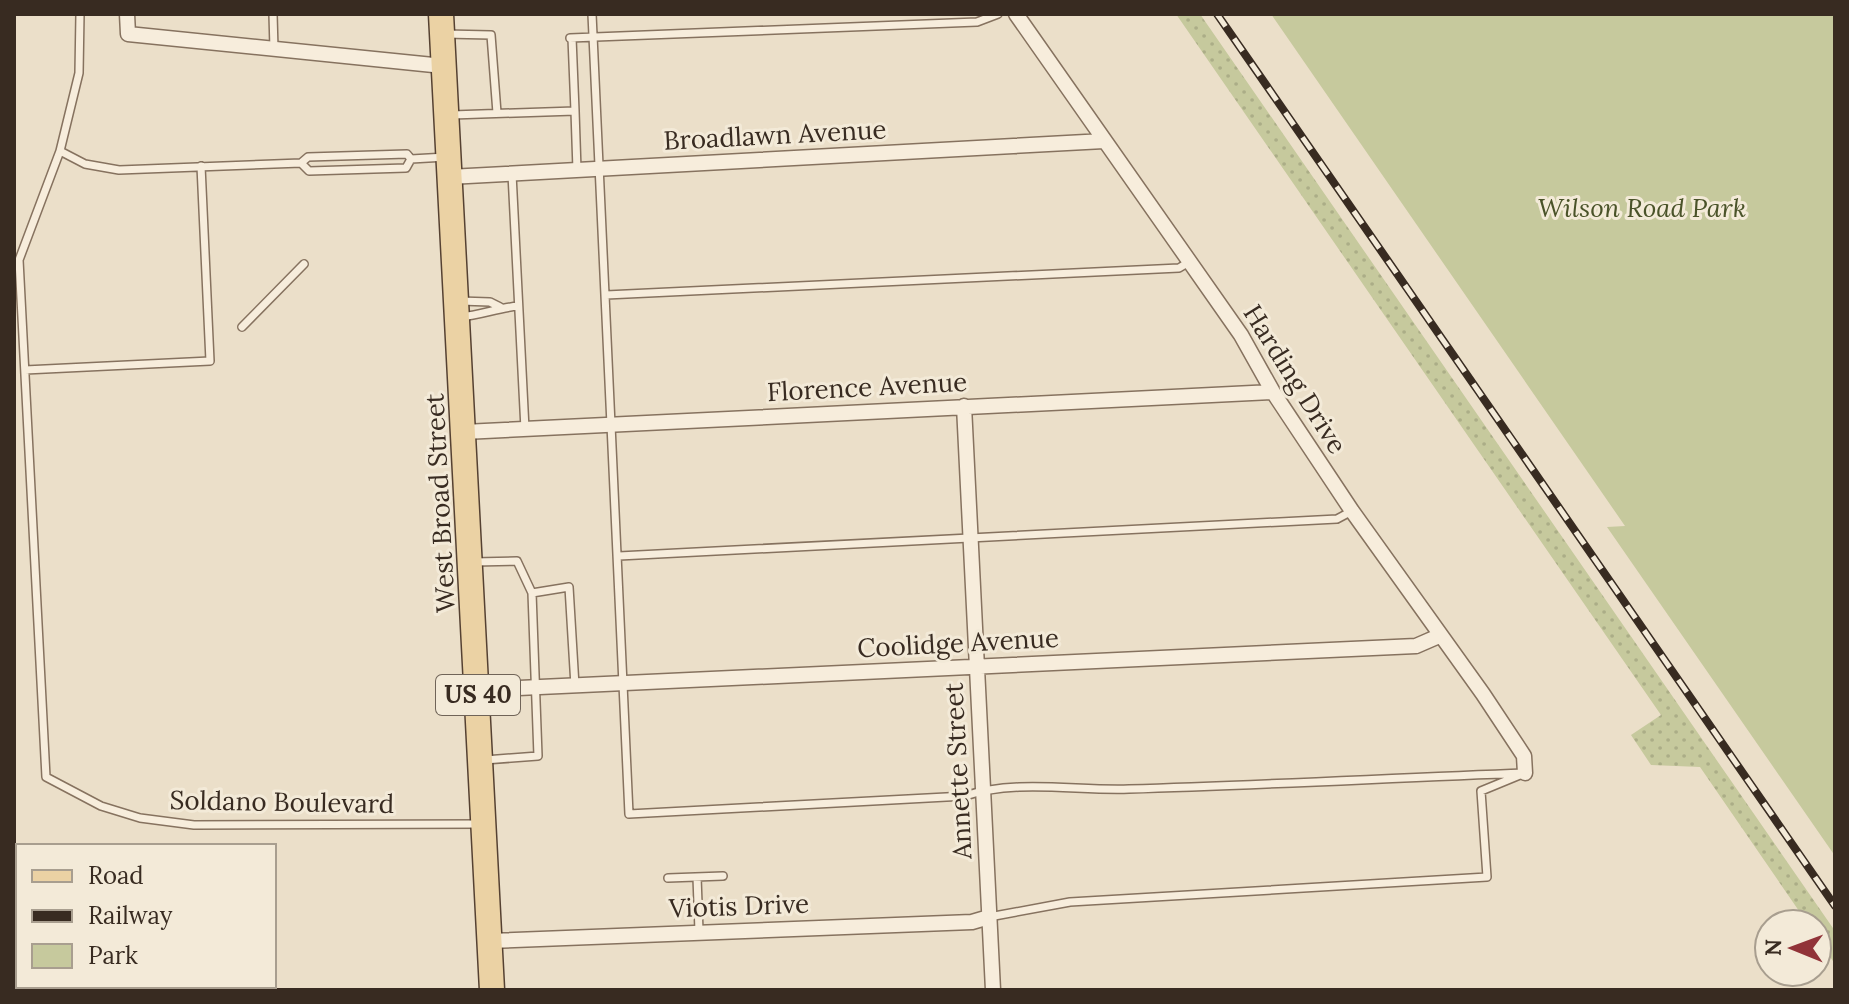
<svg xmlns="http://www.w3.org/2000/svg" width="1849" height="1004" viewBox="0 0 1849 1004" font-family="Lora,serif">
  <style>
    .grass { fill: url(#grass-dots) }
    .park { fill: #c6c99d }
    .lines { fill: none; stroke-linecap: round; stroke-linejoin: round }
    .lane-casing { stroke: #86725f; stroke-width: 10 }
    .street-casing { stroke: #86725f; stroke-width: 17 }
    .primary-casing { stroke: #554132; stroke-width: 27 }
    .lane { stroke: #f7eddc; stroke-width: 7 }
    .street { stroke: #f7eddc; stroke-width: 14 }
    .primary { stroke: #ebd2a4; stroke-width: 24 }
    .rail-casing { stroke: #382b21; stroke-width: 8 }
    .rail { stroke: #f3ead8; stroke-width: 5; stroke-dasharray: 15; stroke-linecap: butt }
    .labels { text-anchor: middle; stroke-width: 6; stroke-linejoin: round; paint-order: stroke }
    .shield { fill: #f3ead8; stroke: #706458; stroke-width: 2 }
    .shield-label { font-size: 24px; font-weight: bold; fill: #382b21 }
    .street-label { font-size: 26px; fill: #382b21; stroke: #f3ead8 }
    .park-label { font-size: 26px; font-style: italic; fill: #4a5329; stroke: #f3ead8 }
  </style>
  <defs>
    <pattern id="grass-dots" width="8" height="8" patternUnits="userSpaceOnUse" patternTransform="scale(2)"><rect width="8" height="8" fill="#c6c99d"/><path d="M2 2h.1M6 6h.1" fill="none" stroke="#abad87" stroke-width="1.8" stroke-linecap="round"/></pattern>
  </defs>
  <rect width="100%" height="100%" fill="#ebdfc9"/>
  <path class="grass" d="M 1176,14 L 1200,14 L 1835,931 L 1835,964 L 1817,938 L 1817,924 L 1808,924 L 1700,767 L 1651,765 L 1631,735 L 1661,715 Z
    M 18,907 L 18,986 L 105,986 L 105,990 L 14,990 L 14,908 Z"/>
  <path class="park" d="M 1271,14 L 1835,14 L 1835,856 L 1607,527 L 1625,526 Z"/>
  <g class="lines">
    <defs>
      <path id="lane" d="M 80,14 L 79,73 L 60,151 L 19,260 L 46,777 L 101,806 L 140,818 L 194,825 L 481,824
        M 273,14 L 274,49
        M 592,14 L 629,814 L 965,796 C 1016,779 1076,791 1129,789 C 1261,785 1393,778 1525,773 L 1481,791 L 1487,877 L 1070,902 L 989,917
        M 445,34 L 491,35 L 497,113
        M 570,38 L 977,22 L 998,14
        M 572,38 L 575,111
        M 452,115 L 575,111 L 577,170
        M 60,151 L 85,164 L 119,170 L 301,163 L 308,157 L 407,154 L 411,159 L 446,157
        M 301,163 L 309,171 L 406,168 L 411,159
        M 512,174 L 525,429
        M 606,295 L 1179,268 L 1189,262
        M 460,301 L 490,302 L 500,307
        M 460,317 C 481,315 498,308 518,306
        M 242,327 L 304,264
        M 25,370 L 210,361 L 201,166
        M 619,556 L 1337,519 L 1352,511
        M 474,562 L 517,561 L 532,593
        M 485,760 L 538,756 L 532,593 L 569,587 L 575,686
        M 697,877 L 699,931
        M 668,878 L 723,876"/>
      <path id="street" d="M 127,14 L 128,34 L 443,66
        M 1016,14 L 1241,335 L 1273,392 L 1352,511 L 1483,694 L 1524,756 L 1525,773
        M 449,177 L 1104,141
        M 964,406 L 993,990
        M 464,432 L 1273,392
        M 477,690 L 1416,646 L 1439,636
        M 490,941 L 972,922 L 989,917"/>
      <path id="primary" d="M 441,14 L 492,990"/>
    </defs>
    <use href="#lane" class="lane-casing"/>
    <use href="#street" class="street-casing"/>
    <use href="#primary" class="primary-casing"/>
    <use href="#lane" class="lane"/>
    <use href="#street" class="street"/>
    <use href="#primary" class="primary"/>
    <defs>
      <path id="rail" d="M 1217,14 L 1835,906"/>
    </defs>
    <use href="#rail" class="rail-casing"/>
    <use href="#rail" class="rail"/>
  </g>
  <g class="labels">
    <rect class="shield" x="436" y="675" width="84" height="40" rx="6"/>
    <g class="shield-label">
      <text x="478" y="703">US 40</text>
    </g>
    <g class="street-label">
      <text transform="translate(775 135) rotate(-3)" y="9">Broadlawn Avenue</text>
      <text transform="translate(1295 379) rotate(58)" y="9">Harding Drive</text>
      <text transform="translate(867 387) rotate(-3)" y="9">Florence Avenue</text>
      <text transform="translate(440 503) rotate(-93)" y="9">West Broad Street</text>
      <text transform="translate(958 643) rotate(-3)" y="9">Coolidge Avenue</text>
      <text transform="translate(958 771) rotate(-93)" y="9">Annette Street</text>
      <text transform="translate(282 802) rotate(1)" y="9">Soldano Boulevard</text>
      <text transform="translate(739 906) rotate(-2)" y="9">Viotis Drive</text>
    </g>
    <g class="park-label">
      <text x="1642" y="217">Wilson Road Park</text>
    </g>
  </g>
  <rect width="1849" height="1004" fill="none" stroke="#382b21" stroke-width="32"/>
  <rect x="16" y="844" width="260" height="144" fill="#f3ead8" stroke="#a89e8f" stroke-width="2"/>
  <rect x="32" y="870" width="40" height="12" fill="#ebd2a4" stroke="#a89e8f" stroke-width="2"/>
  <text x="88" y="884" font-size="24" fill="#382b21">Road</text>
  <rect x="32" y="910" width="40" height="12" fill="#382b21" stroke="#a89e8f" stroke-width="2"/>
  <text x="88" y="924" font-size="24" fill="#382b21">Railway</text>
  <rect x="32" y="944" width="40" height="24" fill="#c6c99d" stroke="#a89e8f" stroke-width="2"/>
  <text x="88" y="964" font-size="24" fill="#382b21">Park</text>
  <g transform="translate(1793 948) rotate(271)"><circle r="38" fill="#f3ead8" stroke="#a89e8f" stroke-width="2"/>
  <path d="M0-6L14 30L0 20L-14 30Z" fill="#913338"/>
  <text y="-12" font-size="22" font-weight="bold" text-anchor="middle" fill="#382b21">N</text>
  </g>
</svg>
